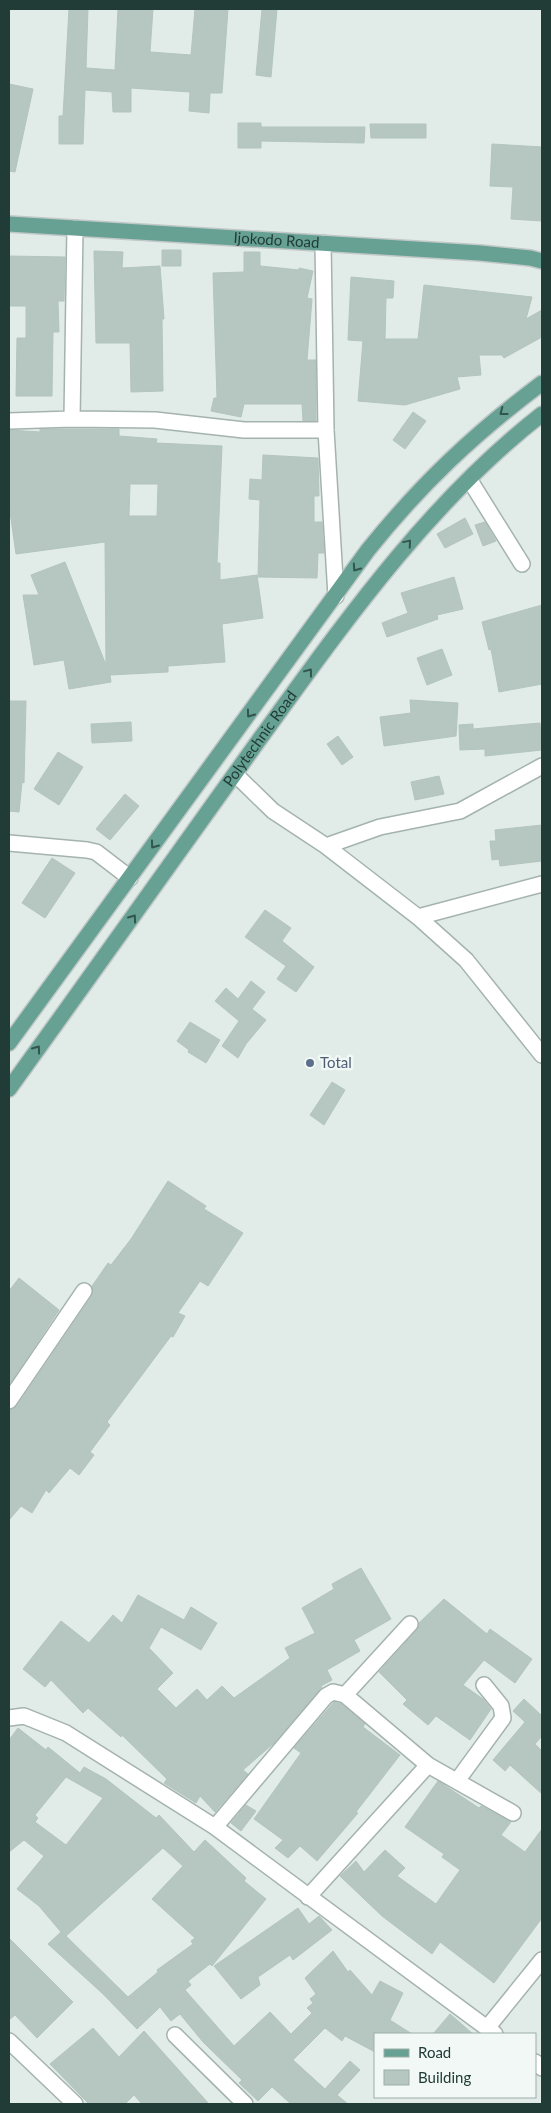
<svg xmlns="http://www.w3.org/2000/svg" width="551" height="2113" viewBox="0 0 551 2113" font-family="Lato,sans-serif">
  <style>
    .building { fill: #b6c6c0; stroke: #b3c5be; fill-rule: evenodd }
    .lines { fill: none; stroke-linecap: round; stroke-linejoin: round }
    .minor-casing { stroke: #a4b3ae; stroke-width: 18 }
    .major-casing { stroke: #c1c8c7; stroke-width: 18 }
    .minor { stroke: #fff; stroke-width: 15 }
    .major { stroke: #66a194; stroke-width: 15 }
    .oneway { stroke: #32554e }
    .service-dot { fill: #5c6f8a; stroke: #f1f8f5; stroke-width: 2 }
    .labels { text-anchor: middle; stroke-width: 5; stroke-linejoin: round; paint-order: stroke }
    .street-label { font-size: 15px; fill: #213c36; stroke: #f1f8f5 }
    .service-label { font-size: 15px; fill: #4e5e75; stroke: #f1f8f5; text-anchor: start }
  </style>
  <rect width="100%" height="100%" fill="#e1ebe7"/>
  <path class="building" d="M 69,9 L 88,9 L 86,68 L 115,70 L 118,9 L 153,9 L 150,52 L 191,55 L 195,9 L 228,9 L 222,93 L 210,93 L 209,113 L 189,111 L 190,92 L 131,88 L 131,112 L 113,112 L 112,92 L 85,90 L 83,144 L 59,144 L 59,116 L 63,116 Z
    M 262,9 L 277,9 L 271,77 L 256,75 Z
    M 9,84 L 33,89 L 15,172 L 9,171 Z
    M 238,123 L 261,123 L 261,127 L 365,127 L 364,143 L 261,141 L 261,148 L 238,148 Z
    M 370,124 L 426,124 L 426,138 L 371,138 Z
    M 492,144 L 542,147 L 542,221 L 511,219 L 513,187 L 490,186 Z
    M 162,250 L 181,250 L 181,266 L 162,266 Z
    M 94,251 L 123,252 L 122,268 L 160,266 L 164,319 L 162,319 L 163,391 L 131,392 L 130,343 L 96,343 Z
    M 244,252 L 260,252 L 260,266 L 299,270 L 299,268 L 313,271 L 307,298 L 312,299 L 307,360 L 316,360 L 316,421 L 303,421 L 302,404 L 244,404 L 241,417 L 211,411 L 214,398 L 217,398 L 213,273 L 244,272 Z
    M 9,256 L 65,257 L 64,301 L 58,301 L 59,332 L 53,332 L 52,396 L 16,396 L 17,338 L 26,338 L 26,306 L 9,306 Z
    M 351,277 L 394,281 L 393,298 L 386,298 L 385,339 L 418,339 L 424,285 L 532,297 L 526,319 L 542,310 L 542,337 L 504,358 L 502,355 L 479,355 L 481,375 L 457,377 L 460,389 L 405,405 L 358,401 L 363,341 L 348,340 Z
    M 413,412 L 426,421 L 405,449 L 393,440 Z
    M 40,429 L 119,429 L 119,436 L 157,439 L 156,443 L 222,446 L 217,563 L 220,563 L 220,580 L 257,575 L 263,618 L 222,624 L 225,662 L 168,666 L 168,672 L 110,675 L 111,682 L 69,689 L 64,660 L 34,665 L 23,595 L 39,595 L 31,575 L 65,562 L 106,665 L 105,542 L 16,554 L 9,505 L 9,430 L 40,432 ZM 130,484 L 158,484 L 157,516 L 129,516 Z
    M 263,455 L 318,458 L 319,496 L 314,496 L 314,522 L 322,522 L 324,553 L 318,553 L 317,578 L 258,577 L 260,500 L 249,499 L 250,479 L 262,480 Z
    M 465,518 L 473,534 L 445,548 L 437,534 Z
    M 485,522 L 496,541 L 483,546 L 475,525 Z
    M 454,577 L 463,609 L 437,615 L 438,619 L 387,637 L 382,623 L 408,613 L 401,593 Z
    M 542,605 L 542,684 L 499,692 L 491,649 L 489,650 L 482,622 Z
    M 442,649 L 452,675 L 427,685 L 417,658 Z
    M 410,700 L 458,703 L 456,736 L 384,746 L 380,717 L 411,713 Z
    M 9,701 L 26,701 L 24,783 L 22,782 L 19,812 L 9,811 Z
    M 131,722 L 132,741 L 92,743 L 91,724 Z
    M 540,723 L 542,750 L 485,756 L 485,749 L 460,750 L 459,725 L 473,724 L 473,729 Z
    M 338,736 L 353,757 L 342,765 L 327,744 Z
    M 58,752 L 83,767 L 59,805 L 34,789 Z
    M 439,776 L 444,794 L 415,800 L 411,782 Z
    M 125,794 L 139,806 L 110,840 L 96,829 Z
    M 542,825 L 542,861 L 500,866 L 499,859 L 492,860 L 490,841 L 496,841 L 495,830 Z
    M 52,858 L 75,873 L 45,918 L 22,903 Z
    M 265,910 L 291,928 L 282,941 L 314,967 L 296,992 L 277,979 L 286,966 L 245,937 Z
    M 251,981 L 265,992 L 252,1009 L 266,1020 L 246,1044 L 238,1058 L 222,1046 L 239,1021 L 215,1001 L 226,988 L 238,999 Z
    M 190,1022 L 220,1040 L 206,1063 L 188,1052 L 189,1050 L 177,1041 Z
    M 332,1082 L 345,1090 L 324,1125 L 310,1115 Z
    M 168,1181 L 206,1206 L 204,1209 L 243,1233 L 208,1286 L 200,1281 L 178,1313 L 185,1316 L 173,1337 L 171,1336 L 107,1422 L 110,1425 L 90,1452 L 94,1455 L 79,1475 L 70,1468 L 49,1493 L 46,1490 L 32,1513 L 21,1506 L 9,1520 L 9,1410 L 17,1406 L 92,1296 L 92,1286 L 97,1279 L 108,1263 L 111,1265 L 131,1239 Z
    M 19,1278 L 59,1310 L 9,1385 L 9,1291 Z
    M 361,1568 L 391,1619 L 354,1640 L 360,1651 L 327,1670 L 332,1680 L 321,1686 L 322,1687 L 274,1743 L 243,1770 L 248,1774 L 215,1812 L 200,1796 L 196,1803 L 164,1783 L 167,1779 L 122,1735 L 121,1737 L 88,1708 L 83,1713 L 51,1680 L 45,1687 L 23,1669 L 61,1621 L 89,1643 L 113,1615 L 122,1623 L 138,1595 L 184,1620 L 191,1607 L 217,1623 L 201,1650 L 161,1627 L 149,1648 L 173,1673 L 157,1689 L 176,1708 L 197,1689 L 207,1700 L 222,1686 L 234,1698 L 290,1658 L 285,1648 L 315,1633 L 302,1608 L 334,1589 L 332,1584 Z
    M 444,1599 L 487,1634 L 490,1629 L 532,1659 L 515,1683 L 484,1660 L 463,1685 L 483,1699 L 491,1709 L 470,1740 L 436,1716 L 428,1725 L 403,1704 L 407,1700 L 379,1672 L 417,1630 L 419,1623 Z
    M 524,1699 L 542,1716 L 542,1736 L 535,1744 L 542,1751 L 542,1794 L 510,1765 L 505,1771 L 493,1760 L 525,1722 L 513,1711 Z
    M 334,1702 L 341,1704 L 365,1724 L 363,1727 L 400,1755 L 356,1812 L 358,1813 L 317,1861 L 300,1846 L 288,1858 L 275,1848 L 283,1840 L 254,1819 L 301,1753 L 294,1748 Z
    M 18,1728 L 46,1750 L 48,1747 L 80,1773 L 84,1767 L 106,1779 L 156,1818 L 159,1815 L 194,1852 L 205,1840 L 246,1878 L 244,1881 L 266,1899 L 212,1966 L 210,1964 L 188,1981 L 191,1985 L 185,1990 L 234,2046 L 270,2012 L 291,2034 L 312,2013 L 307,2008 L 313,2003 L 310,1999 L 316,1994 L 305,1978 L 333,1951 L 348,1972 L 350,1970 L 372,1995 L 380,1981 L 403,1993 L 390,2020 L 412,2034 L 375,2034 L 375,2052 L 345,2036 L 342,2041 L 325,2028 L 293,2060 L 325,2089 L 350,2061 L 360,2070 L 337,2095 L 348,2104 L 291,2104 L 272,2087 L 258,2101 L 239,2083 L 242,2080 L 203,2042 L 180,2014 L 171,2021 L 160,2007 L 137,2029 L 102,1993 L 48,1944 L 61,1932 L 39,1906 L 17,1889 L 44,1856 L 24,1840 L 9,1852 L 9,1740 ZM 66,1777 L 103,1798 L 66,1845 L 35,1822 L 38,1818 L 35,1815 ZM 163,1848 L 183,1866 L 152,1899 L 195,1938 L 191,1941 L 193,1944 L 157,1970 L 158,1972 L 128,1997 L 66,1936 Z
    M 438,1781 L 479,1808 L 481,1806 L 511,1822 L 501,1835 L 525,1852 L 542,1829 L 542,1918 L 494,1983 L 440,1942 L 432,1954 L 382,1916 L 340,1876 L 356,1861 L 364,1872 L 385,1850 L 405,1868 L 397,1876 L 436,1904 L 460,1870 L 442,1857 L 444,1854 L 405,1827 Z
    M 246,1805 L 256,1811 L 241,1831 L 231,1823 Z
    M 298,1908 L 309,1924 L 319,1916 L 332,1930 L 293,1960 L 290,1955 L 258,1977 L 260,1985 L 241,1999 L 214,1966 Z
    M 9,1938 L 73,2002 L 37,2038 L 15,2015 L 9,2020 Z
    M 450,2014 L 473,2034 L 433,2034 Z
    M 93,2028 L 119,2057 L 144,2031 L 209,2104 L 142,2104 L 134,2095 L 125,2104 L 89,2104 L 50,2064 Z"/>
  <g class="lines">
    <defs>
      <path id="minor" d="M 323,243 L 326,430 L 336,596
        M 72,419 L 75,228
        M 9,421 L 72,419 L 155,420 L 244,430 L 326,430
        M 469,479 L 522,564
        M 235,774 L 273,811 L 326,846 L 418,917 L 466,960 L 542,1055
        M 9,843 L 87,850 L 96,852 L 130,878
        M 326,846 L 380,827 L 460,811 L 542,766
        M 418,917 L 542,884
        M 9,1401 L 84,1291
        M 345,1695 L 410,1624
        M 9,1718 L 24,1716 L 66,1733 L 215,1827 L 495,2034
        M 457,1781 L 503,1718 L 501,1706 L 484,1685
        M 215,1827 L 326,1696 L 333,1692 L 345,1695 L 428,1765 L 513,1813
        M 308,1897 L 428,1765
        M 487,2028 L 542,1960
        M 175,2035 L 245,2104
        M 9,2041 L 75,2104
        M 535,2062 L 542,2068"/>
      <g id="major">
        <path id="s1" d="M 9,224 L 480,253 L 530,258 L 542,261"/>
        <path d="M 9,1043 L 368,550 C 421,484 474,434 542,383"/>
        <path id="s2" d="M 9,1089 C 93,973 176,856 259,740 C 344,623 427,504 542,414"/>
      </g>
    </defs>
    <use href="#minor" class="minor-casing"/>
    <use href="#major" class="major-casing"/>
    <use href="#minor" class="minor"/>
    <use href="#major" class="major"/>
  </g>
  <defs><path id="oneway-chevron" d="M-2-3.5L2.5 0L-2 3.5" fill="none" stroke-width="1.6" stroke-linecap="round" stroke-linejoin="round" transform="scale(1.25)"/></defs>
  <g class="oneway">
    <use href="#oneway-chevron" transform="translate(503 412) rotate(143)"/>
    <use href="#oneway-chevron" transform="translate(408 543) rotate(-50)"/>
    <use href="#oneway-chevron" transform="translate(356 568) rotate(125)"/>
    <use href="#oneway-chevron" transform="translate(309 672) rotate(-53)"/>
    <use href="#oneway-chevron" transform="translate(250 714) rotate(126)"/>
    <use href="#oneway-chevron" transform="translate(154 845) rotate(126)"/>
    <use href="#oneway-chevron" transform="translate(133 918) rotate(-54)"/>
    <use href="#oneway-chevron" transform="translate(37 1049) rotate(-54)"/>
  </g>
  <circle class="service-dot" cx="310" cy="1063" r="5"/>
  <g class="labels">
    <g class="street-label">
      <text dy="5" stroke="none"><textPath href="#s1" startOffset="268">Ijokodo Road</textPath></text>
      <text dy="5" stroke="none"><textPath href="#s2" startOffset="431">Polytechnic Road</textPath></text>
    </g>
    <g class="service-label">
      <text x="320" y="1068">Total</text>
    </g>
  </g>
  <rect width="551" height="2113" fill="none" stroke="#213c36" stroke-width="20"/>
  <rect x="374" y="2033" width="162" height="65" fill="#f1f8f5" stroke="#9eada9"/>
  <rect x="384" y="2049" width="25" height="8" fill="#66a194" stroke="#9eada9"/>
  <text x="418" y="2058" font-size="15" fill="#213c36">Road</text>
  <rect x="384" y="2070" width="25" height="15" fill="#b6c6c0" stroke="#9eada9"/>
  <text x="418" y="2083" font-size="15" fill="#213c36">Building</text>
</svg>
